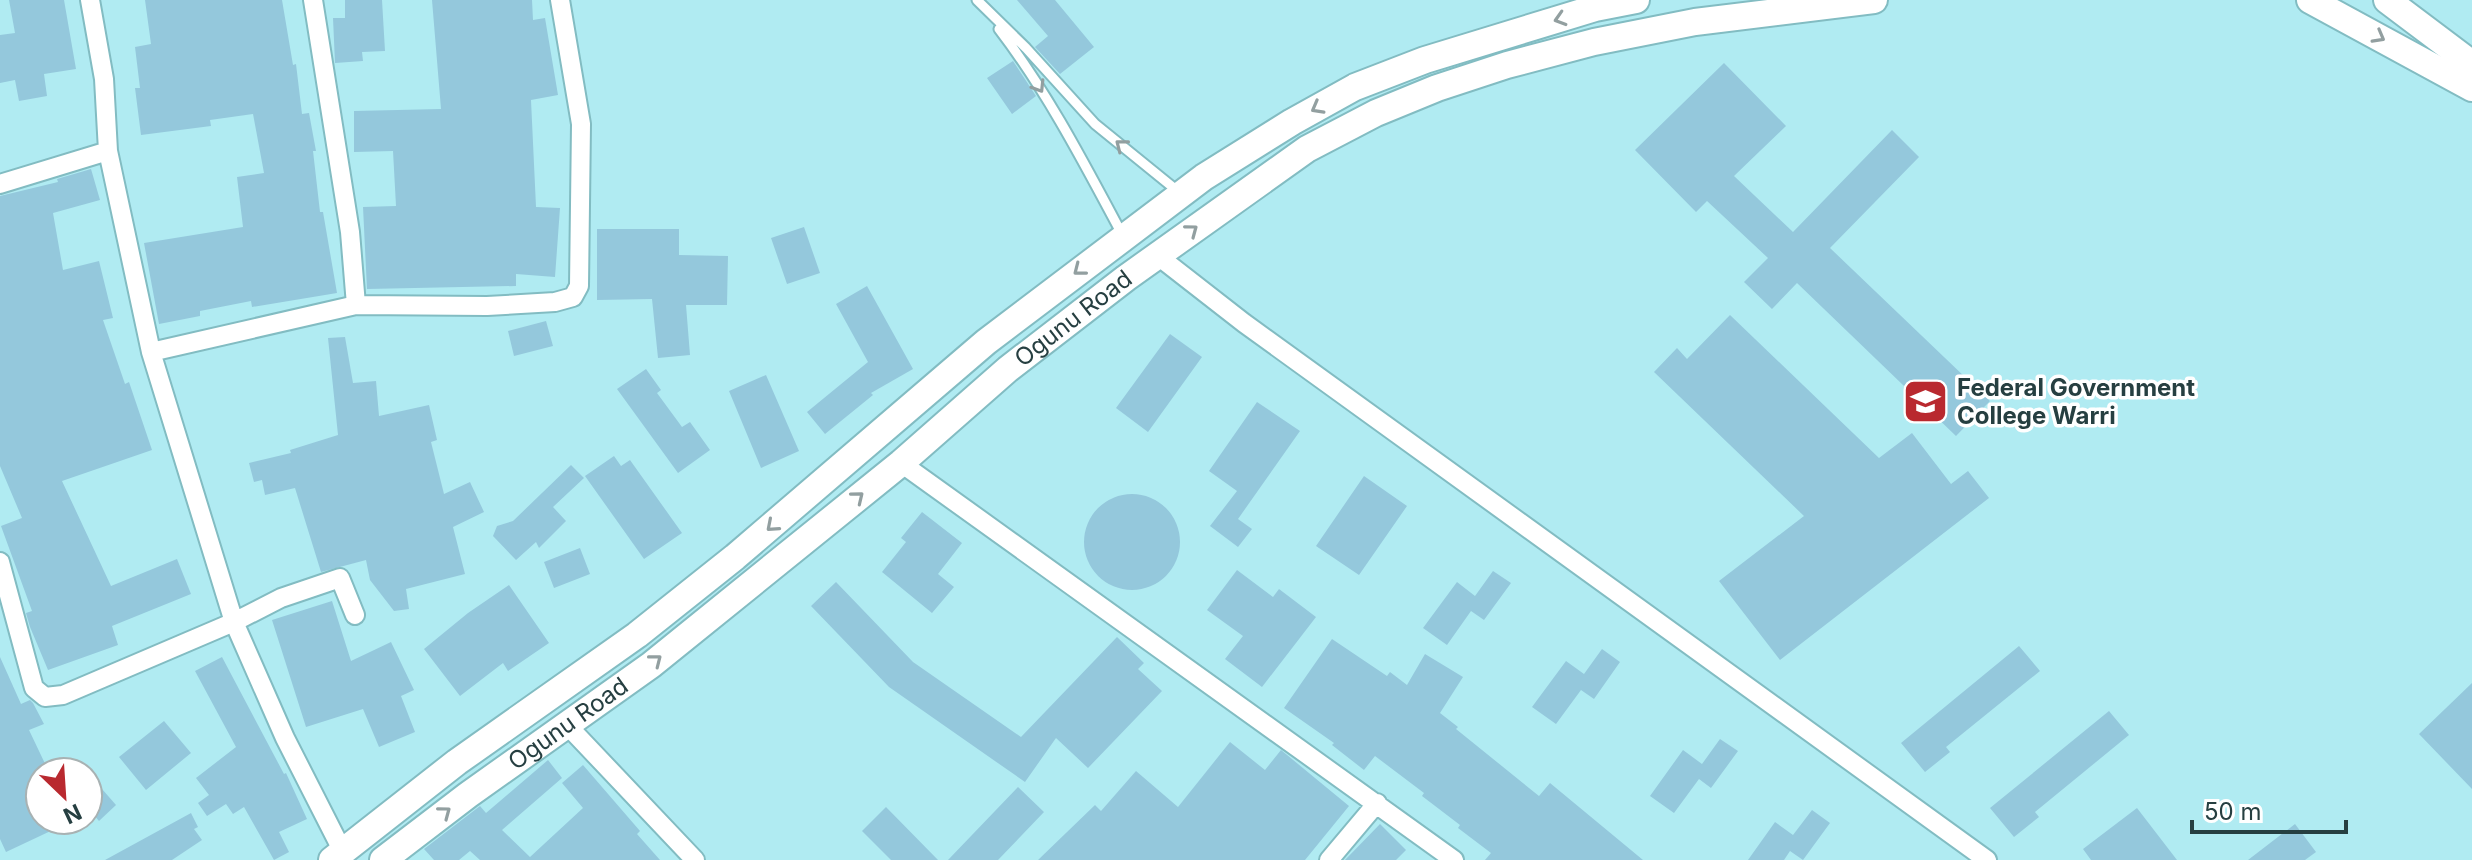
<svg xmlns="http://www.w3.org/2000/svg" width="2472" height="860" viewBox="0 0 2472 860" font-family="Inter,sans-serif">
  <style>
    .building { fill: #94c8dc }
    .lines { fill: none; stroke-linecap: round; stroke-linejoin: round }
    .lane-casing { stroke: #82bcc2; stroke-width: 13 }
    .street-casing { stroke: #82bcc2; stroke-width: 22 }
    .secondary-casing { stroke: #82bcc2; stroke-width: 30 }
    .lane { stroke: #fff; stroke-width: 9 }
    .street { stroke: #fff; stroke-width: 18 }
    .secondary { stroke: #fff; stroke-width: 26 }
    .oneway { stroke: #929fa0 }
    .labels { text-anchor: middle; stroke-width: 7; stroke-linejoin: round; paint-order: stroke }
    .street-label { font-size: 24px; fill: #263f41; stroke: #fff }
    .poi-label { font-size: 24px; font-weight: bold; fill: #263f41; stroke: #fff; text-anchor: start }
  </style>
  <rect width="100%" height="100%" fill="#b0ebf2"/>
  <path class="building" d="M 9,0 L 64,0 L 76,69 L 44,74 L 47,96 L 19,101 L 15,80 L 0,83 L 0,35 L 15,33 Z
    M 145,0 L 282,0 L 293,65 L 296,64 L 302,114 L 309,113 L 316,151 L 313,151 L 320,212 L 323,212 L 337,293 L 252,307 L 251,301 L 200,311 L 200,316 L 159,324 L 144,243 L 243,227 L 237,177 L 264,173 L 253,114 L 210,120 L 211,126 L 141,135 L 135,88 L 140,88 L 135,47 L 151,44 Z
    M 345,0 L 382,0 L 385,51 L 362,52 L 363,61 L 335,63 L 333,18 L 345,18 Z
    M 432,0 L 532,0 L 533,20 L 545,18 L 558,95 L 531,100 L 536,207 L 560,208 L 555,277 L 516,274 L 516,286 L 367,289 L 363,207 L 396,206 L 393,151 L 354,152 L 354,111 L 441,109 Z
    M 1017,0 L 1055,0 L 1094,47 L 1060,74 L 1035,47 L 1048,36 Z
    M 1013,61 L 1036,96 L 1012,114 L 987,78 Z
    M 1724,63 L 1786,126 L 1734,176 L 1793,232 L 1892,130 L 1919,157 L 1830,248 L 1990,401 L 1956,436 L 1797,283 L 1772,309 L 1744,282 L 1768,258 L 1707,201 L 1696,212 L 1635,150 Z
    M 91,169 L 100,200 L 53,213 L 63,270 L 99,261 L 113,318 L 103,320 L 125,384 L 129,382 L 152,450 L 62,481 L 111,586 L 177,559 L 191,594 L 112,626 L 118,645 L 48,670 L 30,627 L 26,613 L 32,611 L 1,526 L 22,518 L 0,466 L 0,196 L 58,182 L 57,179 Z
    M 804,227 L 820,273 L 787,284 L 771,238 Z
    M 597,229 L 679,229 L 679,255 L 728,256 L 727,305 L 686,305 L 690,355 L 658,358 L 652,299 L 597,300 Z
    M 867,286 L 913,369 L 871,393 L 873,395 L 825,434 L 807,412 L 868,362 L 836,304 Z
    M 1730,315 L 1879,458 L 1912,433 L 1951,484 L 1968,471 L 1989,498 L 1780,660 L 1719,581 L 1804,516 L 1654,372 L 1677,348 L 1687,359 Z
    M 546,321 L 553,346 L 514,356 L 508,331 Z
    M 1170,334 L 1202,357 L 1148,432 L 1116,408 Z
    M 345,337 L 353,383 L 376,381 L 379,416 L 429,405 L 437,440 L 431,442 L 444,494 L 470,482 L 484,512 L 453,527 L 465,574 L 406,589 L 409,609 L 394,611 L 370,580 L 366,560 L 321,572 L 295,488 L 265,495 L 262,480 L 254,482 L 249,463 L 291,453 L 290,450 L 338,435 L 328,338 Z
    M 646,369 L 661,390 L 657,393 L 682,427 L 690,422 L 710,450 L 678,473 L 617,389 Z
    M 766,375 L 799,451 L 761,468 L 729,391 Z
    M 1257,402 L 1300,431 L 1238,519 L 1252,529 L 1238,547 L 1210,526 L 1237,491 L 1209,471 Z
    M 614,456 L 621,466 L 630,460 L 682,533 L 644,559 L 585,476 Z
    M 571,465 L 584,478 L 553,507 L 566,521 L 539,548 L 536,542 L 516,560 L 493,536 L 497,526 L 513,521 Z
    M 1364,476 L 1407,506 L 1359,575 L 1316,546 Z
    M1084 542a48 48 0 1 1 96 0a48 48 0 1 1-96 0Z
    M 922,512 L 962,543 L 938,574 L 954,587 L 932,613 L 882,572 L 906,542 L 901,538 Z
    M 580,548 L 590,574 L 554,588 L 544,562 Z
    M 1237,570 L 1273,597 L 1279,589 L 1316,617 L 1262,687 L 1225,659 L 1243,636 L 1207,610 Z
    M 1493,571 L 1511,583 L 1484,620 L 1471,611 L 1447,645 L 1423,628 L 1457,582 L 1475,596 Z
    M 836,582 L 913,662 L 1021,737 L 1117,637 L 1144,663 L 1138,669 L 1162,691 L 1088,768 L 1056,738 L 1025,782 L 889,687 L 811,606 Z
    M 509,585 L 549,643 L 508,671 L 503,663 L 460,696 L 424,649 L 468,613 Z
    M 332,601 L 351,661 L 391,642 L 414,690 L 401,696 L 415,732 L 379,747 L 363,709 L 306,727 L 272,620 Z
    M 1332,639 L 1387,676 L 1390,672 L 1407,685 L 1425,654 L 1463,677 L 1440,713 L 1458,727 L 1456,729 L 1539,796 L 1550,783 L 1643,860 L 1485,860 L 1491,853 L 1458,828 L 1460,825 L 1422,796 L 1424,793 L 1375,756 L 1364,770 L 1332,745 L 1334,743 L 1284,708 Z
    M 2019,646 L 2040,671 L 1946,747 L 1950,752 L 1925,772 L 1901,743 Z
    M 1602,649 L 1620,662 L 1594,699 L 1581,690 L 1556,724 L 1532,707 L 1566,661 L 1584,674 Z
    M 0,657 L 21,704 L 30,700 L 33,703 L 44,724 L 29,730 L 49,772 L 40,772 L 40,820 L 74,820 L 6,852 L 0,839 Z
    M 222,657 L 284,774 L 286,773 L 307,819 L 279,832 L 289,852 L 274,860 L 244,807 L 233,814 L 226,804 L 207,816 L 198,803 L 209,795 L 196,778 L 236,747 L 195,671 Z
    M 2472,683 L 2472,789 L 2419,734 Z
    M 2109,711 L 2129,735 L 2035,812 L 2039,817 L 2014,837 L 1990,808 Z
    M 164,721 L 191,753 L 146,790 L 119,757 Z
    M 1720,739 L 1738,751 L 1711,788 L 1699,779 L 1674,813 L 1650,796 L 1683,750 L 1702,764 Z
    M 1230,742 L 1265,770 L 1281,750 L 1349,806 L 1305,860 L 1038,860 L 1095,805 L 1101,811 L 1136,771 L 1178,807 Z
    M 548,760 L 562,778 L 502,830 L 530,857 L 583,808 L 562,783 L 583,765 L 640,831 L 637,834 L 660,860 L 480,860 L 470,851 L 459,860 L 434,860 L 424,849 L 480,806 L 486,813 Z
    M 88,773 L 116,805 L 99,821 L 88,808 Z
    M 1018,787 L 1044,812 L 998,860 L 948,860 Z
    M 886,807 L 938,860 L 891,860 L 862,831 Z
    M 2137,808 L 2177,860 L 2091,860 L 2083,849 Z
    M 1812,810 L 1830,823 L 1803,860 L 1790,851 L 1784,860 L 1748,860 L 1775,822 L 1793,835 Z
    M 191,813 L 198,827 L 194,829 L 202,840 L 172,860 L 105,860 Z
    M 1380,824 L 1406,850 L 1396,860 L 1345,860 Z
    M 2295,824 L 2316,852 L 2305,860 L 2248,860 Z"/>
  <g class="lines">
    <defs>
      <path id="lane" d="M 977,0 L 1026,48 L 1095,124 L 1180,193
        M 999,29 C 1048,93 1085,165 1123,236"/>
      <path id="street" d="M 90,0 L 104,79 L 108,151 L 151,352 L 234,622 L 285,738 L 343,852
        M 313,0 L 350,232 L 356,305
        M 0,184 L 108,151
        M 1158,256 L 1244,323 L 1987,860
        M 151,352 L 356,305 L 487,306 L 555,302 L 573,297 L 579,286 L 581,124 L 560,0
        M 901,463 L 1454,860
        M 0,562 L 34,688 L 45,697 L 63,695 L 234,622 L 281,598 L 340,578 L 355,615
        M 567,725 L 695,860
        M 1329,860 L 1377,803"/>
      <g id="secondary">
        <path d="M 2310,0 L 2472,88"/>
        <path d="M 2387,0 L 2472,64"/>
        <path d="M 332,860 L 457,762 L 637,635 L 735,557 L 986,342 L 1204,177 L 1292,122 L 1355,87 L 1425,60 L 1595,8 L 1636,0"/>
        <path id="s1" d="M 383,860 L 468,795 L 651,665 L 901,463 L 1008,369 L 1126,278 L 1307,149 L 1376,113 L 1437,88 L 1507,65 L 1594,42 L 1695,22 L 1874,0"/>
      </g>
    </defs>
    <use href="#lane" class="lane-casing"/>
    <use href="#street" class="street-casing"/>
    <use href="#secondary" class="secondary-casing"/>
    <use href="#lane" class="lane"/>
    <use href="#street" class="street"/>
    <use href="#secondary" class="secondary"/>
  </g>
  <defs><path id="oneway-chevron" d="M-2-3.5L2.5 0L-2 3.5" fill="none" stroke-width="1.6" stroke-linecap="round" stroke-linejoin="round" transform="scale(2)"/></defs>
  <g class="oneway">
    <use href="#oneway-chevron" transform="translate(1560 19) rotate(163)"/>
    <use href="#oneway-chevron" transform="translate(2379 37) rotate(29)"/>
    <use href="#oneway-chevron" transform="translate(1039 87) rotate(58)"/>
    <use href="#oneway-chevron" transform="translate(1317 108) rotate(151)"/>
    <use href="#oneway-chevron" transform="translate(1121 145) rotate(-142)"/>
    <use href="#oneway-chevron" transform="translate(1192 230) rotate(-37)"/>
    <use href="#oneway-chevron" transform="translate(1079 270) rotate(142)"/>
    <use href="#oneway-chevron" transform="translate(858 497) rotate(-39)"/>
    <use href="#oneway-chevron" transform="translate(772 526) rotate(139)"/>
    <use href="#oneway-chevron" transform="translate(656 660) rotate(-38)"/>
    <use href="#oneway-chevron" transform="translate(445 812) rotate(-37)"/>
  </g>
  <defs>
    <symbol id="university-square" viewBox="-11 -11 22 22"><rect x="-9" y="-9" width="18" height="18" rx="4" fill="#b9292f" stroke="#fff"/><path d="M0-5L7-2L0 1L-7-2ZM-4 1L0 2.5L4 1V4Q0 6-4 4Z" fill="#fff"/></symbol>
  </defs>
  <g fill-rule="evenodd">
    <use href="#university-square" x="1900" y="376" width="51" height="51"/>
  </g>
  <g class="labels">
    <g class="street-label">
      <text dy="8" stroke="none"><textPath href="#s1" startOffset="878">Ogunu Road</textPath></text>
      <text dy="8" stroke="none"><textPath href="#s1" startOffset="230">Ogunu Road</textPath></text>
    </g>
    <g class="poi-label">
      <text x="1957" y="396">Federal Government<tspan x="1957" dy="28">College Warri</tspan></text>
    </g>
  </g>
  <g transform="translate(64 796) rotate(155)"><circle r="38" fill="#ffffff" stroke="#a8b2b3" stroke-width="2"/>
  <path d="M0-6L14 30L0 20L-14 30Z" fill="#b9292f"/>
  <text y="-12" font-size="22" font-weight="bold" text-anchor="middle" fill="#263f41">N</text>
  </g>
  <path d="M2192 820v12h154v-12" fill="none" stroke="#263f41" stroke-width="4"/>
  <text x="2204" y="820" font-size="24" fill="#263f41" stroke="#ffffff" stroke-width="6" paint-order="stroke">50 m</text>
</svg>
